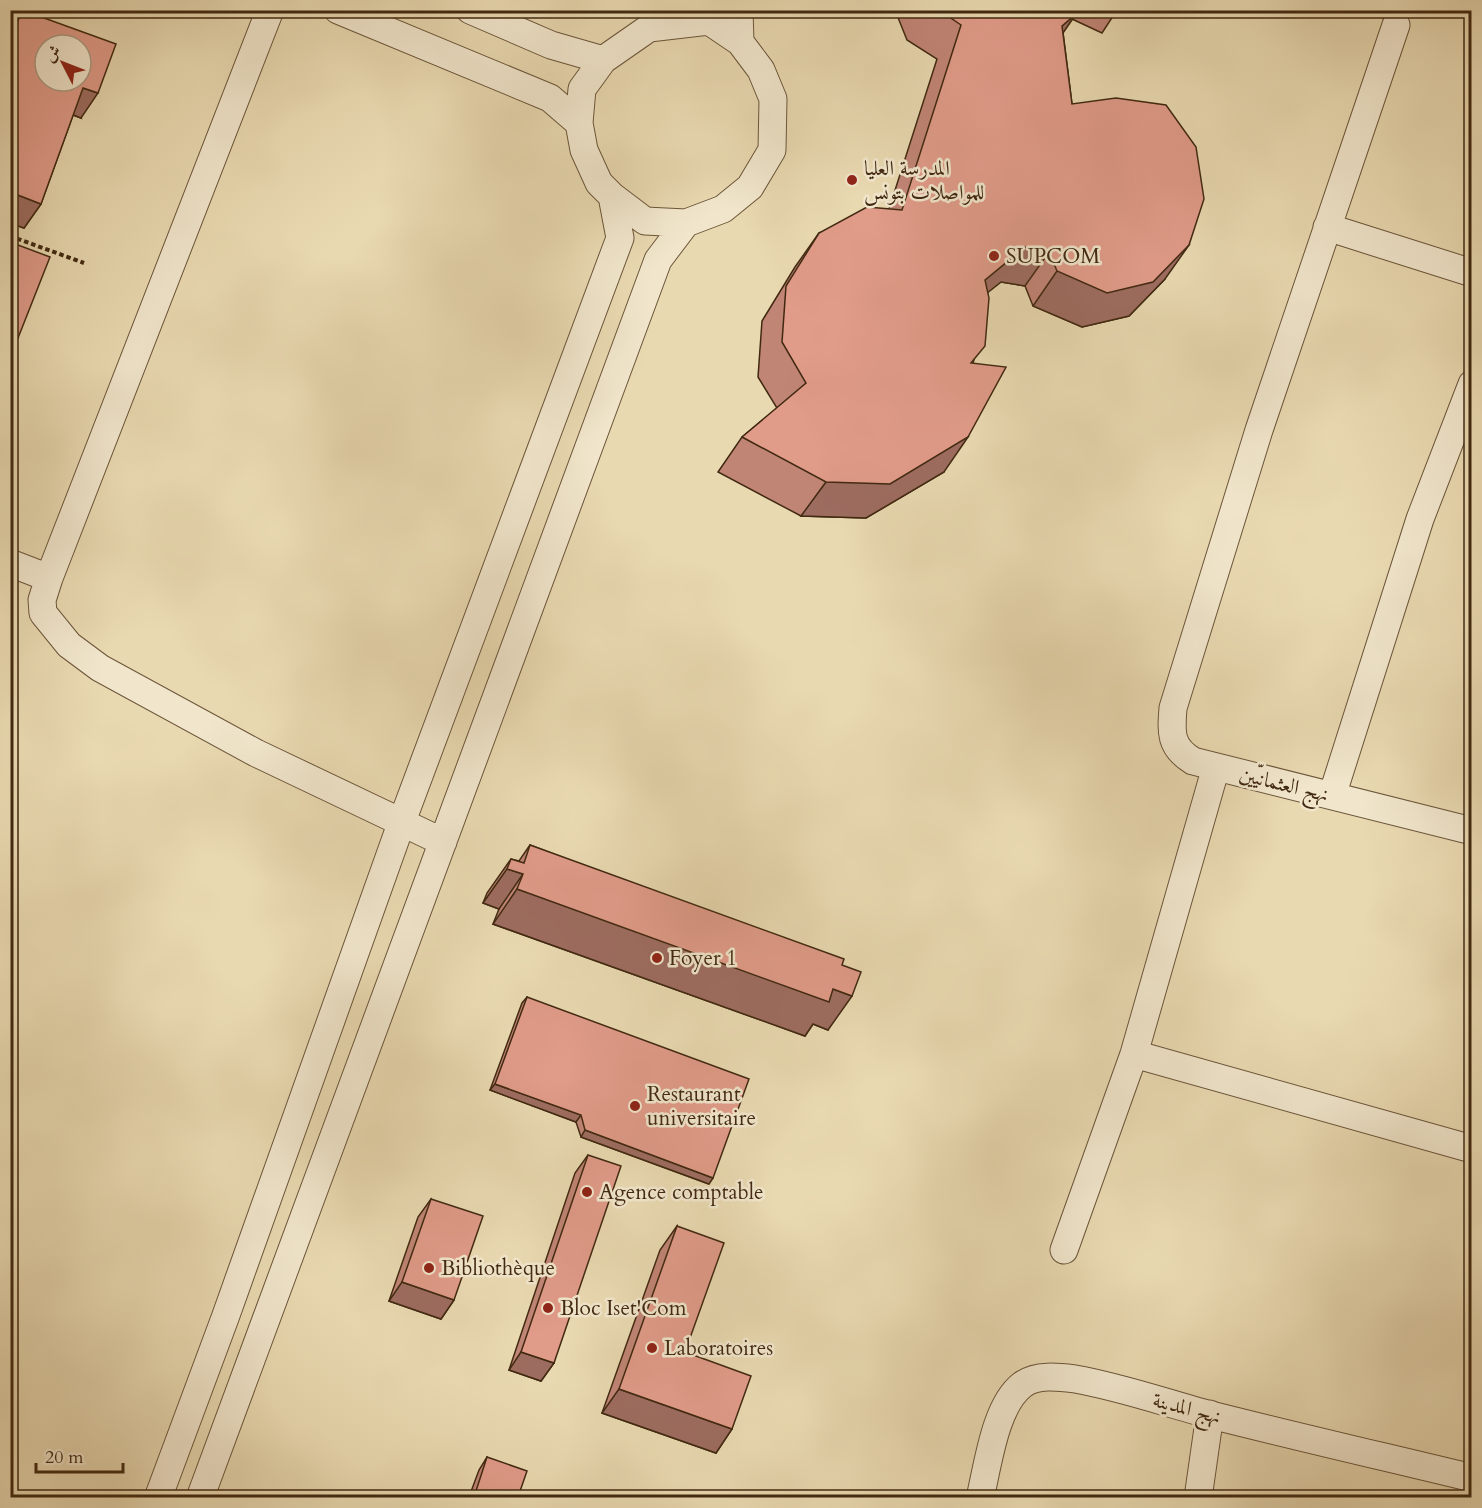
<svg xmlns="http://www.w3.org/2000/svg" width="1482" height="1508" viewBox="0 0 1482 1508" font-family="Cardo,Amiri,serif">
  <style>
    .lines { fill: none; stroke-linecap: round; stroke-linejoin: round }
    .minor-casing { stroke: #6b5539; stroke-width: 29 }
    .path { stroke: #412911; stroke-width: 4; stroke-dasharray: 4.5 3; stroke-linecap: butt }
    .minor { stroke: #f1e6cc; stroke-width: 27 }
    .wall { fill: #c18576; stroke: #412911; stroke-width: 1.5 }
    .shaded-wall { fill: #9d6c60; stroke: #412911; stroke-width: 1.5 }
    .building { fill: #e09b89; stroke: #412911; stroke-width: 1.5; fill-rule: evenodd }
    .poi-dot { fill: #8f2418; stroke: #f1e6cc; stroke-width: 2 }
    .labels { text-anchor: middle; stroke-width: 5; stroke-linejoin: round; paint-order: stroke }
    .poi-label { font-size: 21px; fill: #412911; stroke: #f1e6cc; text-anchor: start }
    .street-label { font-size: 21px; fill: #412911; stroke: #f1e6cc }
  </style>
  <rect width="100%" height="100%" fill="#e9d9b1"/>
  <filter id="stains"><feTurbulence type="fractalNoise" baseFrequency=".00333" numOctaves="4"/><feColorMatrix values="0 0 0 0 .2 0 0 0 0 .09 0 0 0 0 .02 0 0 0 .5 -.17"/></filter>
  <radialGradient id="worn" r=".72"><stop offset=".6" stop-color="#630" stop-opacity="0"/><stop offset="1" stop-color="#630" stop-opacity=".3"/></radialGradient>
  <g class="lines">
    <defs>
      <path id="minor" d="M 270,10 L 49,578 L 42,600 L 43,613 L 69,645 L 100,668 L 256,753 L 443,842
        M 338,10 L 550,98 L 579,123
        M 470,10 L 551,45 L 603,60
        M 739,10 L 740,42
        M 709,21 L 740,42 L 761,70 L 773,99 L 772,150 L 750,187 L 723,209 L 686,223 L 645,221 L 612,196 L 599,183 L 584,150 L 579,123 L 582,89 L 603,60 L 649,28 Z
        M 1396,25 L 1259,430 L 1173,708 C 1171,733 1170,747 1193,761 L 1472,831
        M 1327,227 L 1472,273
        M 10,563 L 49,578
        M 1332,796 L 1420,519 L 1472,384
        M 1134,1054 L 1472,1149
        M 1064,1250 L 1134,1054 L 1216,767
        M 158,1498 L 225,1318 L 401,824 L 620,238 L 612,196
        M 200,1498 L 658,260 L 686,223
        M 980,1498 C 988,1465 995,1406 1022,1385 C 1036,1374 1059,1377 1075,1379 C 1121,1387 1166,1403 1211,1415 C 1298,1437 1385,1457 1472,1478
        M 1198,1498 L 1210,1414"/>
    </defs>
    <use href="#minor" class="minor-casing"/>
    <path class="path" d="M 10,12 L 11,10
      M 10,236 L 84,263"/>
    <use href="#minor" class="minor"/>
  </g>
  <path class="wall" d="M 22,10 L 81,118 L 73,115 L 41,204 L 24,228 L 10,223 L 10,27 Z
    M 895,10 L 1117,10 L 1102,33 L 1072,19 L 1063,32 L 1072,104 L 1165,279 L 1129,316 L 1082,327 L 1033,306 L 1025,286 L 1001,282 L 988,292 L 973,364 L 944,472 L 866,518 L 801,516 L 718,472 L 742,437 L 777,408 L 758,377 L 762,321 L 795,267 L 819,233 L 889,209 L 937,59 L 907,40 Z
    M 530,845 L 842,965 L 828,1030 L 813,1024 L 805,1036 L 493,924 L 499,909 L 483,903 L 487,893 L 511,859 L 519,861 Z
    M 527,997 L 709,1184 L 581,1137 L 576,1122 L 490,1090 L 522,1003 Z
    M 588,1155 L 554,1363 L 541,1381 L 509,1370 L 575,1173 Z
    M 431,1199 L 454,1300 L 441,1319 L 389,1301 L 418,1217 Z
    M 677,1226 L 685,1352 L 732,1429 L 716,1453 L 602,1413 L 660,1250 Z
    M 487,1457 L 518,1497 L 469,1497 L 479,1470 Z"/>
  <path class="shaded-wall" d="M 1076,14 L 1052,49 L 1062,26 Z
    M 83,88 L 98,93 L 81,118 L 66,112 Z
    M 10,192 L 41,204 L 24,228 L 10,223 Z
    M 1189,245 L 1165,279 L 1129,316 L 1082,327 L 1033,306 L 1057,271 Z
    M 1025,247 L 1049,252 L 1025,286 L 1001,282 L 961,314 L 985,280 Z
    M 10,335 L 18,338 L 10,348 Z
    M 968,437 L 944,472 L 866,518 L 801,516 L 826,482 Z
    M 507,869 L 523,874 L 499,909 L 483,903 Z
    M 517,889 L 833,989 L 852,996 L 828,1030 L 813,1024 L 805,1036 L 493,924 Z
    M 495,1084 L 581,1115 L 576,1122 L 490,1090 Z
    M 585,1130 L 713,1178 L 709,1184 L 581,1137 Z
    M 402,1282 L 454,1300 L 441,1319 L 389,1301 Z
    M 521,1352 L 554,1363 L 541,1381 L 509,1370 Z
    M 619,1389 L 732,1429 L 716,1453 L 602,1413 Z"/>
  <path class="building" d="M 22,10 L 116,44 L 98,93 L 83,88 L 41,204 L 10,192 L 10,79 L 13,70 L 10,69 L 10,43 ZM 45,45 L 81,45 L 81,81 L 45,81 Z
    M 939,10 L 1078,10 L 1076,14 L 1062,26 L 1072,104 L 1116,98 L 1166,105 L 1196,147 L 1204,199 L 1189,245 L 1153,282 L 1107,293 L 1057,271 L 1049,252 L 1025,247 L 985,280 L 989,298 L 985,346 L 971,363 L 1006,367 L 968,437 L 890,484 L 826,482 L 742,437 L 806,383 L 782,342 L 786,286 L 819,233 L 867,207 L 902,210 L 961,25 Z
    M 10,242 L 50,257 L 18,338 L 10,335 Z
    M 530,845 L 844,959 L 842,965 L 861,972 L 852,996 L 833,989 L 829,1002 L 517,889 L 523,874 L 507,869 L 511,859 L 524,863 Z
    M 527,997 L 749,1079 L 713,1178 L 585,1130 L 581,1115 L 495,1084 Z
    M 588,1155 L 621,1166 L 554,1363 L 521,1352 Z
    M 431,1199 L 483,1216 L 454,1300 L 402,1282 Z
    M 677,1226 L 724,1243 L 685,1352 L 751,1376 L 732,1429 L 619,1389 Z
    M 487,1457 L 527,1471 L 518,1497 L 474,1497 Z"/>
  <g class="poi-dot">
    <circle cx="852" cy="180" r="6"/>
    <circle cx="994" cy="256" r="6"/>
    <circle cx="657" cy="958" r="6"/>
    <circle cx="635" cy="1106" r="6"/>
    <circle cx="587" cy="1192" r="6"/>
    <circle cx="429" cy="1268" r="6"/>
    <circle cx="548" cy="1308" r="6"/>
    <circle cx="652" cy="1348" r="6"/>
  </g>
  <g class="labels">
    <g class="poi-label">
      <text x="864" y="175">المدرسة العليا<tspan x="864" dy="24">للمواصلات بتونس</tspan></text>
      <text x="1006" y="263">SUPCOM</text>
      <text x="669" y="965">Foyer 1</text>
      <text x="647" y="1101">Restaurant<tspan x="647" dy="24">universitaire</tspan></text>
      <text x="599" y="1199">Agence comptable</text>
      <text x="441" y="1275">Bibliothèque</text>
      <text x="560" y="1315">Bloc Iset'Com</text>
      <text x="664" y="1355">Laboratoires</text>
    </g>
    <g class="street-label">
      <text transform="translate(1284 784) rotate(14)" y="7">نهج العثمانيّين</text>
      <text transform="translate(1187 1408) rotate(15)" y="7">نهج المدينة</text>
    </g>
  </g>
  <rect width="1482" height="1508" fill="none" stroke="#e9d9b1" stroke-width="36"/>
  <rect x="12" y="12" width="1458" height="1484" fill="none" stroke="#412911" stroke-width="3"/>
  <rect x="18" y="18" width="1446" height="1472" fill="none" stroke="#412911" stroke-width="1.5"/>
  <g transform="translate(63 63) rotate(312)"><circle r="28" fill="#f1e6cc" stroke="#ab9a81" stroke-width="1.5"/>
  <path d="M0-4.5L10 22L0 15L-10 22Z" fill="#8f2418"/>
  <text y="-9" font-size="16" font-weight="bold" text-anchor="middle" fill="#412911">ش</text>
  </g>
  <path d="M36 1463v9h87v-9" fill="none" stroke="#412911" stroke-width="3"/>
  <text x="45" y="1463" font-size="18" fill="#412911" stroke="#f1e6cc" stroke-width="4.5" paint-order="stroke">20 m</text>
  <rect width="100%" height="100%" filter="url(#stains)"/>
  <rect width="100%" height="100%" fill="url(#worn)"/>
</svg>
